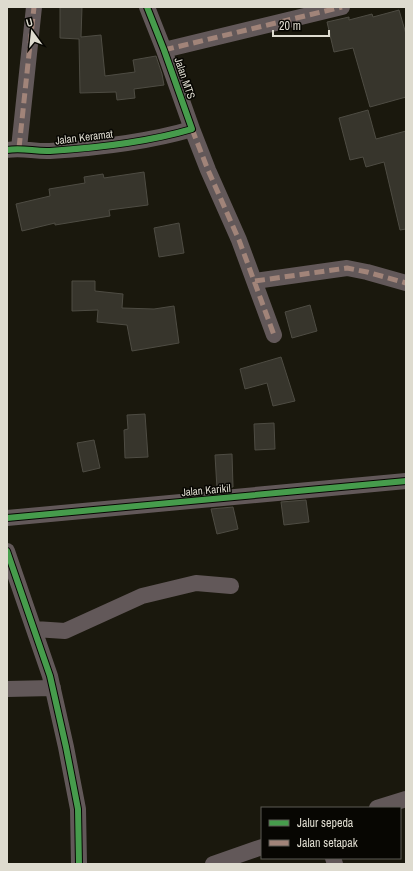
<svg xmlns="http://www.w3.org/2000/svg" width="413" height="871" viewBox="0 0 413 871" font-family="'Archivo Narrow',sans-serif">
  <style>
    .building { fill: #37352c; stroke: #4e4c43 }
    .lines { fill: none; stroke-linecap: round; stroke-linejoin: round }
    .minor { stroke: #625859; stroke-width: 16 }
    .quiet { stroke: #a18479; stroke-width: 5; stroke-dasharray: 10 5; stroke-linecap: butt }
    .cycleway-casing { stroke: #070602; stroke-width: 8 }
    .cycleway { stroke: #469c4c; stroke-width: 6 }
    .labels { text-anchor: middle; stroke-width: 3; stroke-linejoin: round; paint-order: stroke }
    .street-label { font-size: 11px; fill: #dedbcf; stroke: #070602 }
  </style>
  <rect width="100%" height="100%" fill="#1a180d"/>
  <path class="building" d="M 60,7 L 82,7 L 81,37 L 101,35 L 105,76 L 135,72 L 133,60 L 156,56 L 162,74 L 164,85 L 134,89 L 135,98 L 117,100 L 116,92 L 80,93 L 79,39 L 60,38 Z
    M 399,10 L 406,34 L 406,97 L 370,107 L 353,48 L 334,52 L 327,22 L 349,17 L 349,20 L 372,14 L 373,17 Z
    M 368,110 L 376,139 L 406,131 L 406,229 L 400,230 L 384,162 L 366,167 L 363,157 L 350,160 L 339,118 Z
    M 144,172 L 148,205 L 109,210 L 110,216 L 55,225 L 55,223 L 22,231 L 16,204 L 50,196 L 49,189 L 85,183 L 84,177 L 103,174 L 104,178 Z
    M 179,223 L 184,253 L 159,257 L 154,228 Z
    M 72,281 L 95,281 L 95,291 L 123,294 L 122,308 L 154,309 L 174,306 L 179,343 L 132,351 L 127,325 L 97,322 L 98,310 L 72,311 Z
    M 310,305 L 317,331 L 292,338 L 285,312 Z
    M 281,357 L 295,401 L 273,406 L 267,383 L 245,389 L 240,369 Z
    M 145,414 L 148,457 L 125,458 L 124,430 L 128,429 L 127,415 Z
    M 274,423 L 275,449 L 255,450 L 254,424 Z
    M 94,440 L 100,468 L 83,472 L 77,443 Z
    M 232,454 L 233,487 L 217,489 L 215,455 Z
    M 306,500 L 309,522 L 284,525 L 281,502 Z
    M 233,507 L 238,529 L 217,534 L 211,509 Z"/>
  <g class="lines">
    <path class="minor" d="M 164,50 L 342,7
      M 192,129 L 208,170 L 239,240 L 274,335
      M 19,148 L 34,7
      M 7,150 C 23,147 35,152 50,151 C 96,148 148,142 192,129 L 164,50 L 147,7
      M 255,281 L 347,268 L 367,272 L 406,283
      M 7,518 L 406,481
      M 7,551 L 50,676 L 66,747 L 78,809 L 79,864
      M 35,629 L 65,631 L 142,596 L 196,583 L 231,586
      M 7,689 L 53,688
      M 377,808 L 406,799
      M 333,858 L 335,864
      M 213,864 L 262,847"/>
    <path class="quiet" d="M 164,50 L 342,7
      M 192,129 L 208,170 L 239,240 L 274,335
      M 19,148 L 34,7
      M 255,281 L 347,268 L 367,272 L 406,283"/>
    <defs>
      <path id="cycleway" d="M 7,150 C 23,147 35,152 50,151 C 96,148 148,142 192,129 L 164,50 L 147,7
        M 7,518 L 406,481
        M 7,551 L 50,676 L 66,747 L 78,809 L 79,864"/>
    </defs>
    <use href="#cycleway" class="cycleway-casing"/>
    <use href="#cycleway" class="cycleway"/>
  </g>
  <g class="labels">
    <g class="street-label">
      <text transform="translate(185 78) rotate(71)" y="4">Jalan MTS</text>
      <text transform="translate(84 137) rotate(-7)" y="4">Jalan Keramat</text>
      <text transform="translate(206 490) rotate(-5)" y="4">Jalan Karikil</text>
    </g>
  </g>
  <rect width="413" height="871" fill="none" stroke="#dedbcf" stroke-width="16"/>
  <rect x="261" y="807" width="140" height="52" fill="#070602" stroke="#5d5b54"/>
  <rect x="269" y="820" width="20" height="6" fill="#469c4c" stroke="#5d5b54"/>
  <text x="297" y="827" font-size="12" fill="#dedbcf">Jalur sepeda</text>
  <rect x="269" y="840" width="20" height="6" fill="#a18479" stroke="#5d5b54"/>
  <text x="297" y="847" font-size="12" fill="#dedbcf">Jalan setapak</text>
  <g transform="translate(32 32) rotate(345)" stroke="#070602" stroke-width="3" paint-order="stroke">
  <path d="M0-3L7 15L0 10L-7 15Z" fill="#dedbcf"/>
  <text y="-6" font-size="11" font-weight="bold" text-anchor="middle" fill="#dedbcf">U</text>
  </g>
  <path d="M273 30v6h56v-6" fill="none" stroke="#dedbcf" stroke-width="2"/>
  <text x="279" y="30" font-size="12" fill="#dedbcf" stroke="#070602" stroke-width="3" paint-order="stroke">20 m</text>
</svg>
